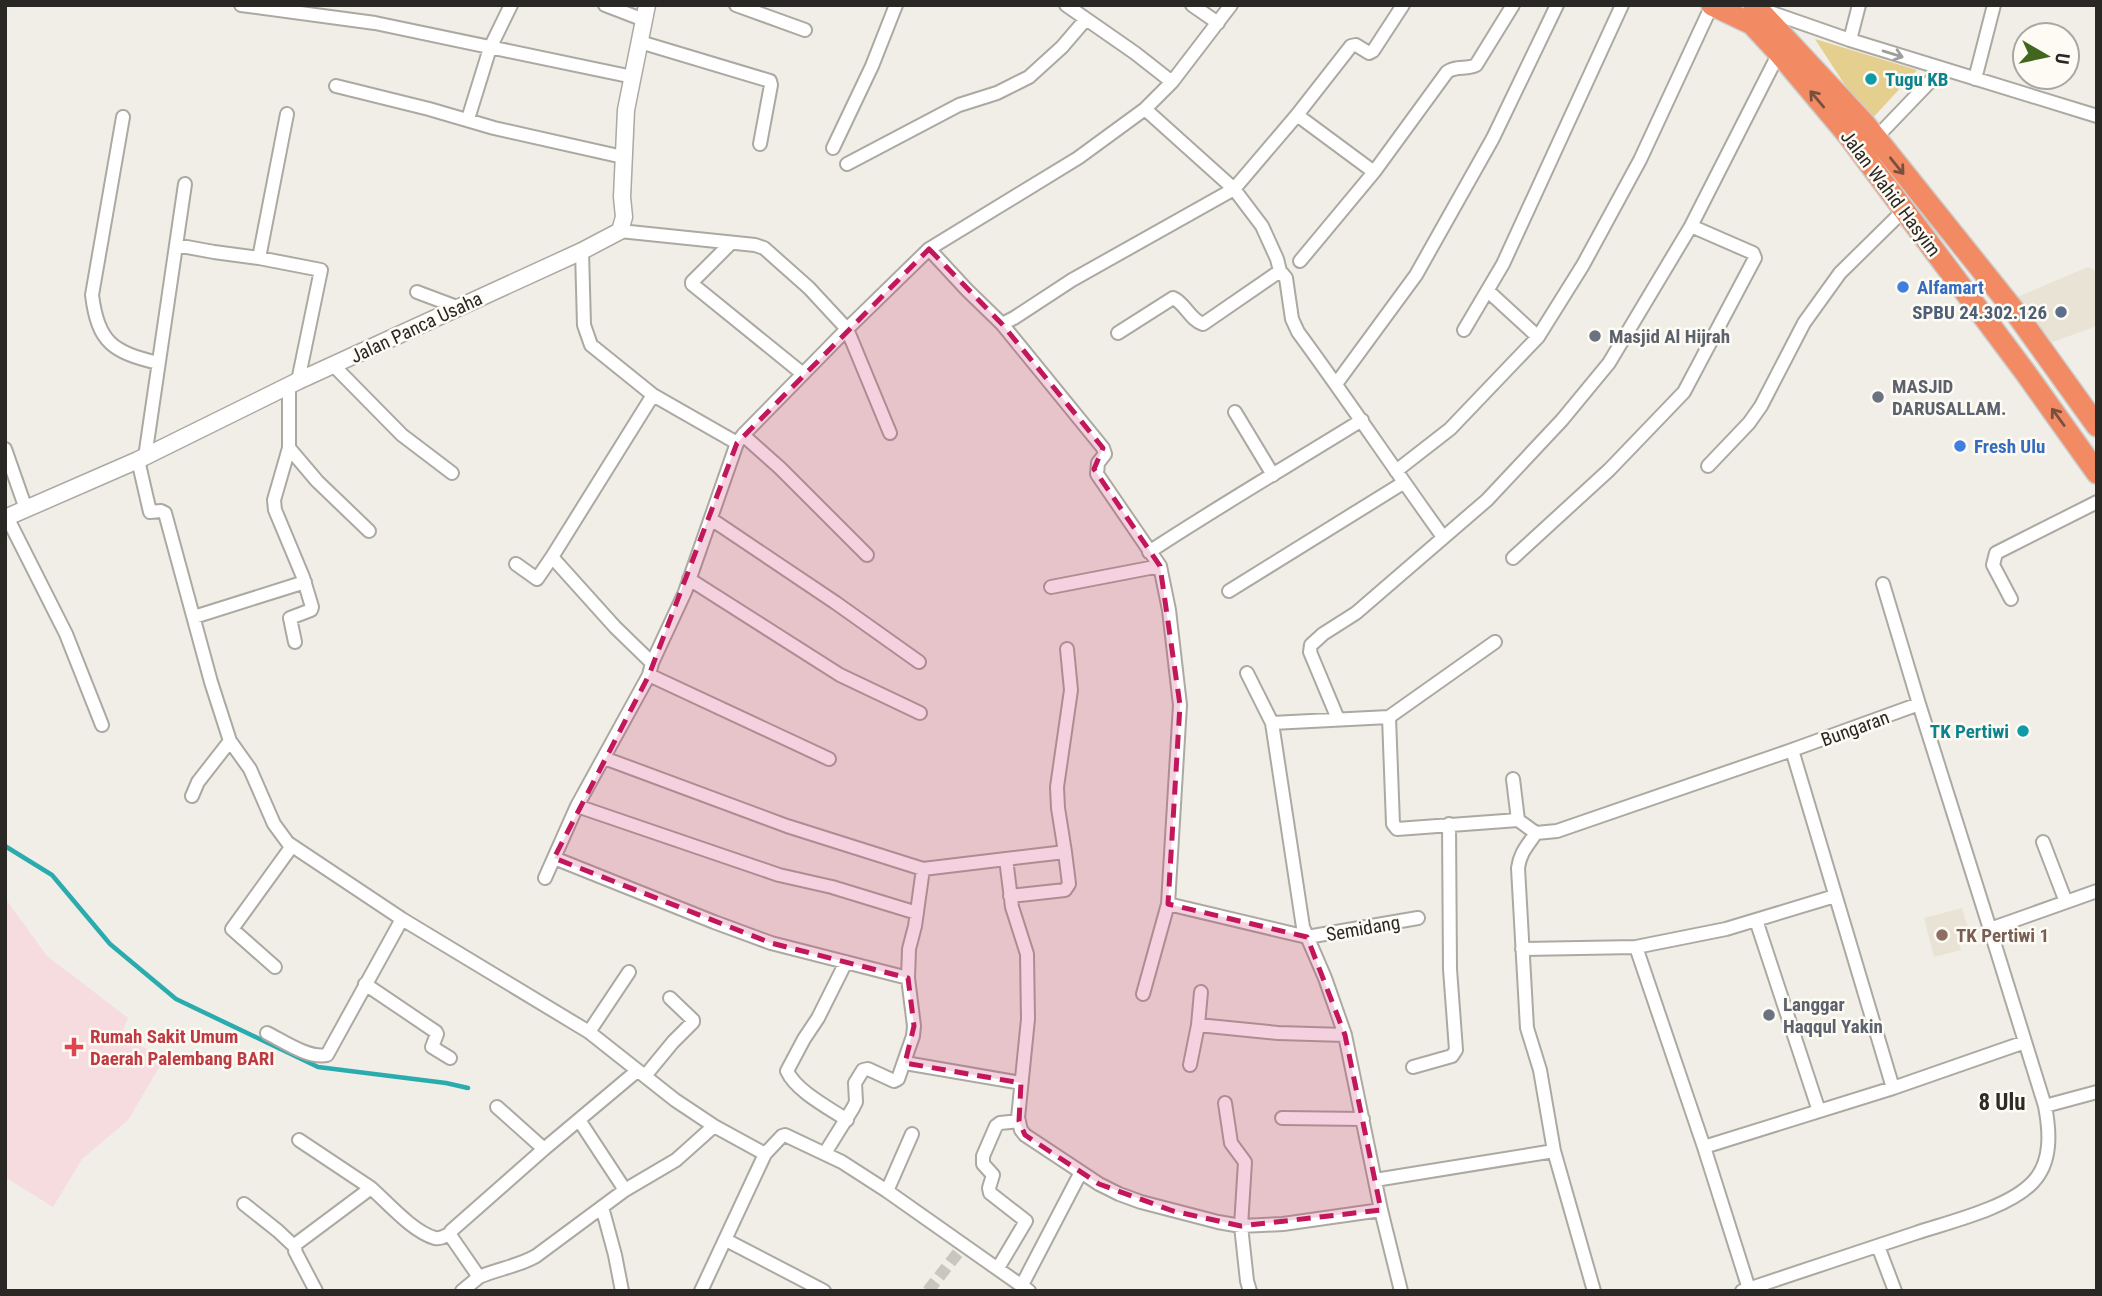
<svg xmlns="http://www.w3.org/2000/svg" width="2102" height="1296" viewBox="0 0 2102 1296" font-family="'Roboto Condensed',sans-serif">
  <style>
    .built { fill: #e8e3d4 }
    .medical { fill: #f7dcdf }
    .green { fill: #e4cf8e }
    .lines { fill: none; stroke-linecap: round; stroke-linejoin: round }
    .stream { stroke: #2aacaf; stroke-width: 4.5 }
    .minor-tunnel { stroke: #c8c6bf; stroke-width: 12; stroke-dasharray: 12 6; stroke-linecap: butt }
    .minor-casing { stroke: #aba9a2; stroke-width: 16 }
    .tertiary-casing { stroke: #aba9a2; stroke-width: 19 }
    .trunk-casing { stroke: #cccbcb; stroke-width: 24 }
    .minor { stroke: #fff; stroke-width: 12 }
    .tertiary { stroke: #fff; stroke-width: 16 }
    .trunk { stroke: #f28b64; stroke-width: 21 }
    .oneway { stroke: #9f9e9d }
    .oneway2 { stroke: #79503e }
    .marked { fill: #c2185b; fill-opacity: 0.2; stroke: #c2185b; stroke-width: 5; stroke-dasharray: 14 9; stroke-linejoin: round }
    .culture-dot { fill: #0f9aa8; stroke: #fdfbf3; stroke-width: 2.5 }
    .shop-dot { fill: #3f7fe0; stroke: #fdfbf3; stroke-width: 2.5 }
    .service-dot { fill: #5c6f8a; stroke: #fdfbf3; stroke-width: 2.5 }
    .worship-dot { fill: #6b7280; stroke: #fdfbf3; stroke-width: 2.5 }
    .education-dot { fill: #8d6e63; stroke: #fdfbf3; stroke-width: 2.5 }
    .health-dot { fill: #e0444e; stroke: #fdfbf3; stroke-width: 2.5 }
    .labels { text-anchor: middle; stroke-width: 5; stroke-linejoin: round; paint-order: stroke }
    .culture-label { font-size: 19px; font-weight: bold; fill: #0d838f; stroke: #fdfbf3; text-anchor: start }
    .street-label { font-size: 19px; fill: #292825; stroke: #fdfbf3 }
    .shop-label { font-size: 19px; font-weight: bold; fill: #366cbe; stroke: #fdfbf3; text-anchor: start }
    .service-label { font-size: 19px; font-weight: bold; fill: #4e5e75; stroke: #fdfbf3; text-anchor: end }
    .worship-label { font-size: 19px; font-weight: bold; fill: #5b616d; stroke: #fdfbf3; text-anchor: start }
    .education-label { font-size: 19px; font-weight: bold; fill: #785e54; stroke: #fdfbf3; text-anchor: start }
    .health-label { font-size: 19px; font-weight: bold; fill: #be3a42; stroke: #fdfbf3; text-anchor: start }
    .quarter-label { font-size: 23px; font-weight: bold; fill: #2c2b25; stroke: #fdfbf3 }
  </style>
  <rect width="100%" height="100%" fill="#f0eee6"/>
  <path class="built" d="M 2088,267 L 2097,271 L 2097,326 L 2047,344 L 2015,298 Z
    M 1962,908 L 1968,928 L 1956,931 L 1961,950 L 1934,957 L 1924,918 Z"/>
  <path class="medical" d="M 5,898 L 47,956 L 128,1018 L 120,1037 L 165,1057 L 128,1120 L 82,1159 L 53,1207 L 5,1177 Z"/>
  <path class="green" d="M 1815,39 L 1917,70 L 1869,122 Z"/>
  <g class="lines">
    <path class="stream" d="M 5,846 L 52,875 L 110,944 L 176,999 L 318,1067 L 446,1083 L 468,1088"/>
    <path class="minor-tunnel" d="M 928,1291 L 964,1245"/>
    <defs>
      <path id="minor" d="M 241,5 L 375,23 L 633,77
        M 605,5 L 644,20
        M 736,5 L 805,30
        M 1066,5 L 1135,53 L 1172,82
        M 1192,5 L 1218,23
        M 1764,10 L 1850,40 L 2097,116
        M 1850,40 L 1859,5
        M 640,42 L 770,81 L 771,85 L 760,144
        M 1975,79 L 1994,5
        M 336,86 L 429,109 L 494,128 L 623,157
        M 1145,109 L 1234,189 L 1262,226 L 1277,259 L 1280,271 L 1286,278 L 1292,319 L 1298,332 C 1348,400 1394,469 1443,537
        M 287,114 L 259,258 L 321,270 L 298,381
        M 1297,115 L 1374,172
        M 123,117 L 92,295 C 98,343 113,352 158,363
        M 468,119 L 490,48 L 511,5
        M 1872,142 L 1942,69
        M 833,148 L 872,66 L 896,5
        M 847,164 L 959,105 L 997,93 L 1029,77 L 1062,47 L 1086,19
        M 620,231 L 755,245 L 764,248 L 809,288 L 847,329 L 890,433
        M 731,243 L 692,282 L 692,284 L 803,374
        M 176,245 L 214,252 L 259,258
        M 929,249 L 967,290 L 1002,324 L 1103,448 L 1105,454 L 1098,463 L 1097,474 L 1160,566 L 1169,610 L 1180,705 L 1168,904 L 1307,937 L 1418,918
        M 582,251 L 584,325 L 591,345 L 653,395 L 737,443
        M 1300,261 L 1374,172 L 1447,72 C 1456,65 1467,70 1476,65 L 1513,5
        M 1488,291 L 1538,337
        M 417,292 L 457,307
        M 1002,324 L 1014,318 L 1072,280 L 1234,189 L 1297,115 L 1351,46 L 1356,45 L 1369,53 L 1373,51 L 1403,5
        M 1464,330 L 1503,264 L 1622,5
        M 1118,333 L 1173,298 C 1185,303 1190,320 1203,324 L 1280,271
        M 333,365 L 402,435 L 452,473
        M 1336,384 L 1416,275 L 1493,138 L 1557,5
        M 289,387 L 289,448 L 274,500 L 275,510 L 303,577 L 312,607 L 311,610 L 290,618 L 295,642
        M 1235,412 L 1273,475
        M 743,435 L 780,468 L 867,555
        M 289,448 L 317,481 L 369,531
        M 5,449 L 26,509
        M 145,457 L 185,184
        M 138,460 L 150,512 L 161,511 L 165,513 L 211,682 L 230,741 L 250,769 L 274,824 L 288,843 L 402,919 L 589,1032 L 675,1100 L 714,1126 L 765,1154
        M 1708,466 L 1749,423 L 1761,406 L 1804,323 L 1840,273 L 1904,210
        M 1396,471 L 1450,429 L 1538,337 L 1583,265 L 1640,160 L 1712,5
        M 7,517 L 66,634 L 102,725
        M 711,519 L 836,603 L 919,662
        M 1149,552 C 1219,506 1291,464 1362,420
        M 1513,558 L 1609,470 L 1684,392 L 1755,258 L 1753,253 L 1691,226
        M 516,564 L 537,579 L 552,557
        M 689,579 L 840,675 L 920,713
        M 1883,584 L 1919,704
        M 1051,587 L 1160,566
        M 1229,591 L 1403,483
        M 2011,599 L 1993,565 L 1996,553 L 2097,502
        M 194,617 L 305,582
        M 1067,649 L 1071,690 L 1057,787 L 1058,808 L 1065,852 L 1006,859 L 1012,907 L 1027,954 L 1028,1019 L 1018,1118 L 1021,1130 L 1025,1135 L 1099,1184 L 1119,1194 L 1141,1202 L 1218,1222 L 1241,1226 L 1283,1224 L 1381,1210
        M 652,663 L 615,627 L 552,557 L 653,395
        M 1247,673 L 1272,723 L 1303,927 L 1325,978 L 1345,1035 L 1381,1210 L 1401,1291
        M 649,675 L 829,759
        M 1389,717 L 1393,824 L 1397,829 L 1518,820 L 1536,833 L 1557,831 L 1792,750
        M 1338,719 L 1310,652 L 1311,645 L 1323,634 L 1356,613 L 1487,500 L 1562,420 L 1609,363 L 1691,226 L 1779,53
        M 1272,723 L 1389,717 L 1495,642
        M 604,758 L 787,826 L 923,869 L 1006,859
        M 1513,779 L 1518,820
        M 192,796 L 198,782 L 230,741
        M 577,806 L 779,875 L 832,887 L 917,913
        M 1536,833 C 1527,846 1520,853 1518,868 L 1527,1028 L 1540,1070 L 1554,1151 L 1594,1291
        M 2043,842 L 2066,902
        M 554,858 L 714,922 L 771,943 L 908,978
        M 545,878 L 577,806 L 649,675 L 652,663 L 685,592 L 737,443 L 743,435 L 847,329 L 929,249 L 1078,158 L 1145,109 L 1172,82 L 1231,5
        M 1010,896 L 1065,890 L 1069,884 L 1065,852
        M 1756,920 L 1819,1111
        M 1636,947 L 1704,1147 L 1749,1289
        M 1522,949 L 1636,947 L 1726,929 L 1835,896
        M 846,962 L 818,1018 L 804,1039 L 787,1071 C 796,1091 829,1108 847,1120
        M 275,967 L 232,929 L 292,846
        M 365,984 L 436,1032 L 437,1034 L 432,1047 L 450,1058
        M 1201,992 L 1198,1025 L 1278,1033 L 1345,1035
        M 1143,994 L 1168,904
        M 589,1032 L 629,972
        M 267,1033 C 283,1041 309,1059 327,1055 L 402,919
        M 905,1063 L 1021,1083
        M 1190,1065 L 1198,1025
        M 1413,1067 L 1452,1056 L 1456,1050 L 1450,969 L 1449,824
        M 645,1076 L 673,1042 L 693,1022 L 693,1020 L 670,998
        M 1893,1088 L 1792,750 L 1919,704 L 1990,929 L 2097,891
        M 1225,1103 L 1231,1143 L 1245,1162 L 1241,1226 L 1247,1281 L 1250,1291
        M 2045,1106 L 2097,1092
        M 497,1107 L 544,1149 L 451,1231 L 450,1235 L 479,1277 C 497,1269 519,1266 536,1256 L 625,1190 L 676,1160 L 714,1126
        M 1282,1118 L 1363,1119
        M 579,1120 L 625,1190
        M 299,1140 L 371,1188 L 296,1244 L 295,1251 L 316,1291
        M 1704,1147 L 1893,1088 L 2025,1042
        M 544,1149 L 637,1071
        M 825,1153 L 853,1108 L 856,1102 L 855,1083 L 863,1070 L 868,1069 L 894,1081 L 898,1079 L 913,1036 L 914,1026 L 908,978 L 909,949 L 915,926 L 923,869
        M 1375,1180 L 1554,1151
        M 371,1188 C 388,1203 413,1232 435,1238 C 441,1239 445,1236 451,1233
        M 887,1191 L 912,1134
        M 244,1204 L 278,1231 L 295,1247
        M 602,1207 L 615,1255 L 622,1291
        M 726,1240 L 824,1291
        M 1878,1246 L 1895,1291
        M 998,1268 L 1026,1221 L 990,1193 L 989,1188 L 993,1175 L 983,1164 L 983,1156 L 996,1126 L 1000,1123 L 1019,1121
        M 1022,1285 L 1081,1172
        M 462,1291 L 479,1277
        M 701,1291 L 765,1154 L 782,1136 L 785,1135 L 842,1162 L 887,1191 L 1029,1291
        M 1742,1291 C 1800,1272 1858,1252 1916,1233 C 1949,1222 2009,1208 2033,1182 C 2052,1162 2050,1132 2045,1106 L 1990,929"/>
      <path id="tertiary" d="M 5,518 L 138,460 L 298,381 L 582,251 L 620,231 L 624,217 L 622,197 L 626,110 L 647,5"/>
      <path id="trunk" d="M 1712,5 L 1752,24 L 1779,53 L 1848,135 L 2025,372 L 2097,473
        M 1754,5 L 1864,123 L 2013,309 L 2097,426"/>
    </defs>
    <use href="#minor" class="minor-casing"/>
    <use href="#tertiary" class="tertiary-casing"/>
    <use href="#trunk" class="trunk-casing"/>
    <use href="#minor" class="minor"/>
    <use href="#tertiary" class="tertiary"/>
    <use href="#trunk" class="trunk"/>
  </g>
  <defs><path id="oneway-shaft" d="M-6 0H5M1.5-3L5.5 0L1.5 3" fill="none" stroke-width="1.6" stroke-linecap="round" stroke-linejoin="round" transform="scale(1.75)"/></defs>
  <use class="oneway" href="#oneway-shaft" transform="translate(1893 54) rotate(17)"/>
  <g class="oneway2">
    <use href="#oneway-shaft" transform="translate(1817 99) rotate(-130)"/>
    <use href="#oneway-shaft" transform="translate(1897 166) rotate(51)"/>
    <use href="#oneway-shaft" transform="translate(2058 417) rotate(-126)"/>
  </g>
  <path class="marked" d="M 929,249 L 1002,324 L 1103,448 L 1094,469 L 1160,566 L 1180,705 L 1168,904 L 1307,937 L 1345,1035 L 1381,1210 L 1241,1226 L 1173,1211 L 1099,1184 L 1025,1135 L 1019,1121 L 1021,1083 L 905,1063 L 914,1026 L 908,978 L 771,943 L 554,858 L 649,675 L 737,443 Z"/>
  <g class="culture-dot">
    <circle cx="1871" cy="79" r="7"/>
    <circle cx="2023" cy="731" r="7"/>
  </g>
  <g class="shop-dot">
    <circle cx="1903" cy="287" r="7"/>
    <circle cx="1960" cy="446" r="7"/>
  </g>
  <circle class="service-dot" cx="2061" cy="312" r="7"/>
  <g class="worship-dot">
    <circle cx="1595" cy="336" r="7"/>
    <circle cx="1878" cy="397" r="7"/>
    <circle cx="1769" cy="1015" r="7"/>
  </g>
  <circle class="education-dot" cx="1942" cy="935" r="7"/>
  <path class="health-dot" d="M70.5 1036.5h7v7h7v7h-7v7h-7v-7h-7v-7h7z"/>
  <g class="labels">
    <g class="culture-label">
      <text x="1885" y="86">Tugu KB</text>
      <text x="2009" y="738" text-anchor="end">TK Pertiwi</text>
    </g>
    <g class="street-label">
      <text transform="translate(1891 193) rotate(53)" y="7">Jalan Wahid Hasyim</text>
      <text transform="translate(416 327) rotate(-25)" y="7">Jalan Panca Usaha</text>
      <text transform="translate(1855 728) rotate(-20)" y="7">Bungaran</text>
      <text transform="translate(1363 928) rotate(-10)" y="7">Semidang</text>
    </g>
    <g class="shop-label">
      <text x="1917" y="294">Alfamart</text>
      <text x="1974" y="453">Fresh Ulu</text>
    </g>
    <g class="service-label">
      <text x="2047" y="319">SPBU 24.302.126</text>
    </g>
    <g class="worship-label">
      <text x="1609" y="343">Masjid Al Hijrah</text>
      <text x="1892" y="393">MASJID<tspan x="1892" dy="22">DARUSALLAM.</tspan></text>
      <text x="1783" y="1011">Langgar<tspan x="1783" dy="22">Haqqul Yakin</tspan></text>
    </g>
    <g class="education-label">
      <text x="1956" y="942">TK Pertiwi 1</text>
    </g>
    <g class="health-label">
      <text x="90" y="1043">Rumah Sakit Umum<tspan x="90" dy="22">Daerah Palembang BARI</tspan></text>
    </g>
    <g class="quarter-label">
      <text x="2002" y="1110">8 Ulu</text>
    </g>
  </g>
  <rect width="2102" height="1296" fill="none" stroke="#292825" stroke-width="14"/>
  <g transform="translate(2046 56) rotate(99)"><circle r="33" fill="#fdfbf3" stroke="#a8a7a1" stroke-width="2"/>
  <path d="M0-5L12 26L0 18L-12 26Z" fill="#43661e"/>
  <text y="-10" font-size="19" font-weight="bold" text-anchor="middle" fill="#292825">U</text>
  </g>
</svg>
